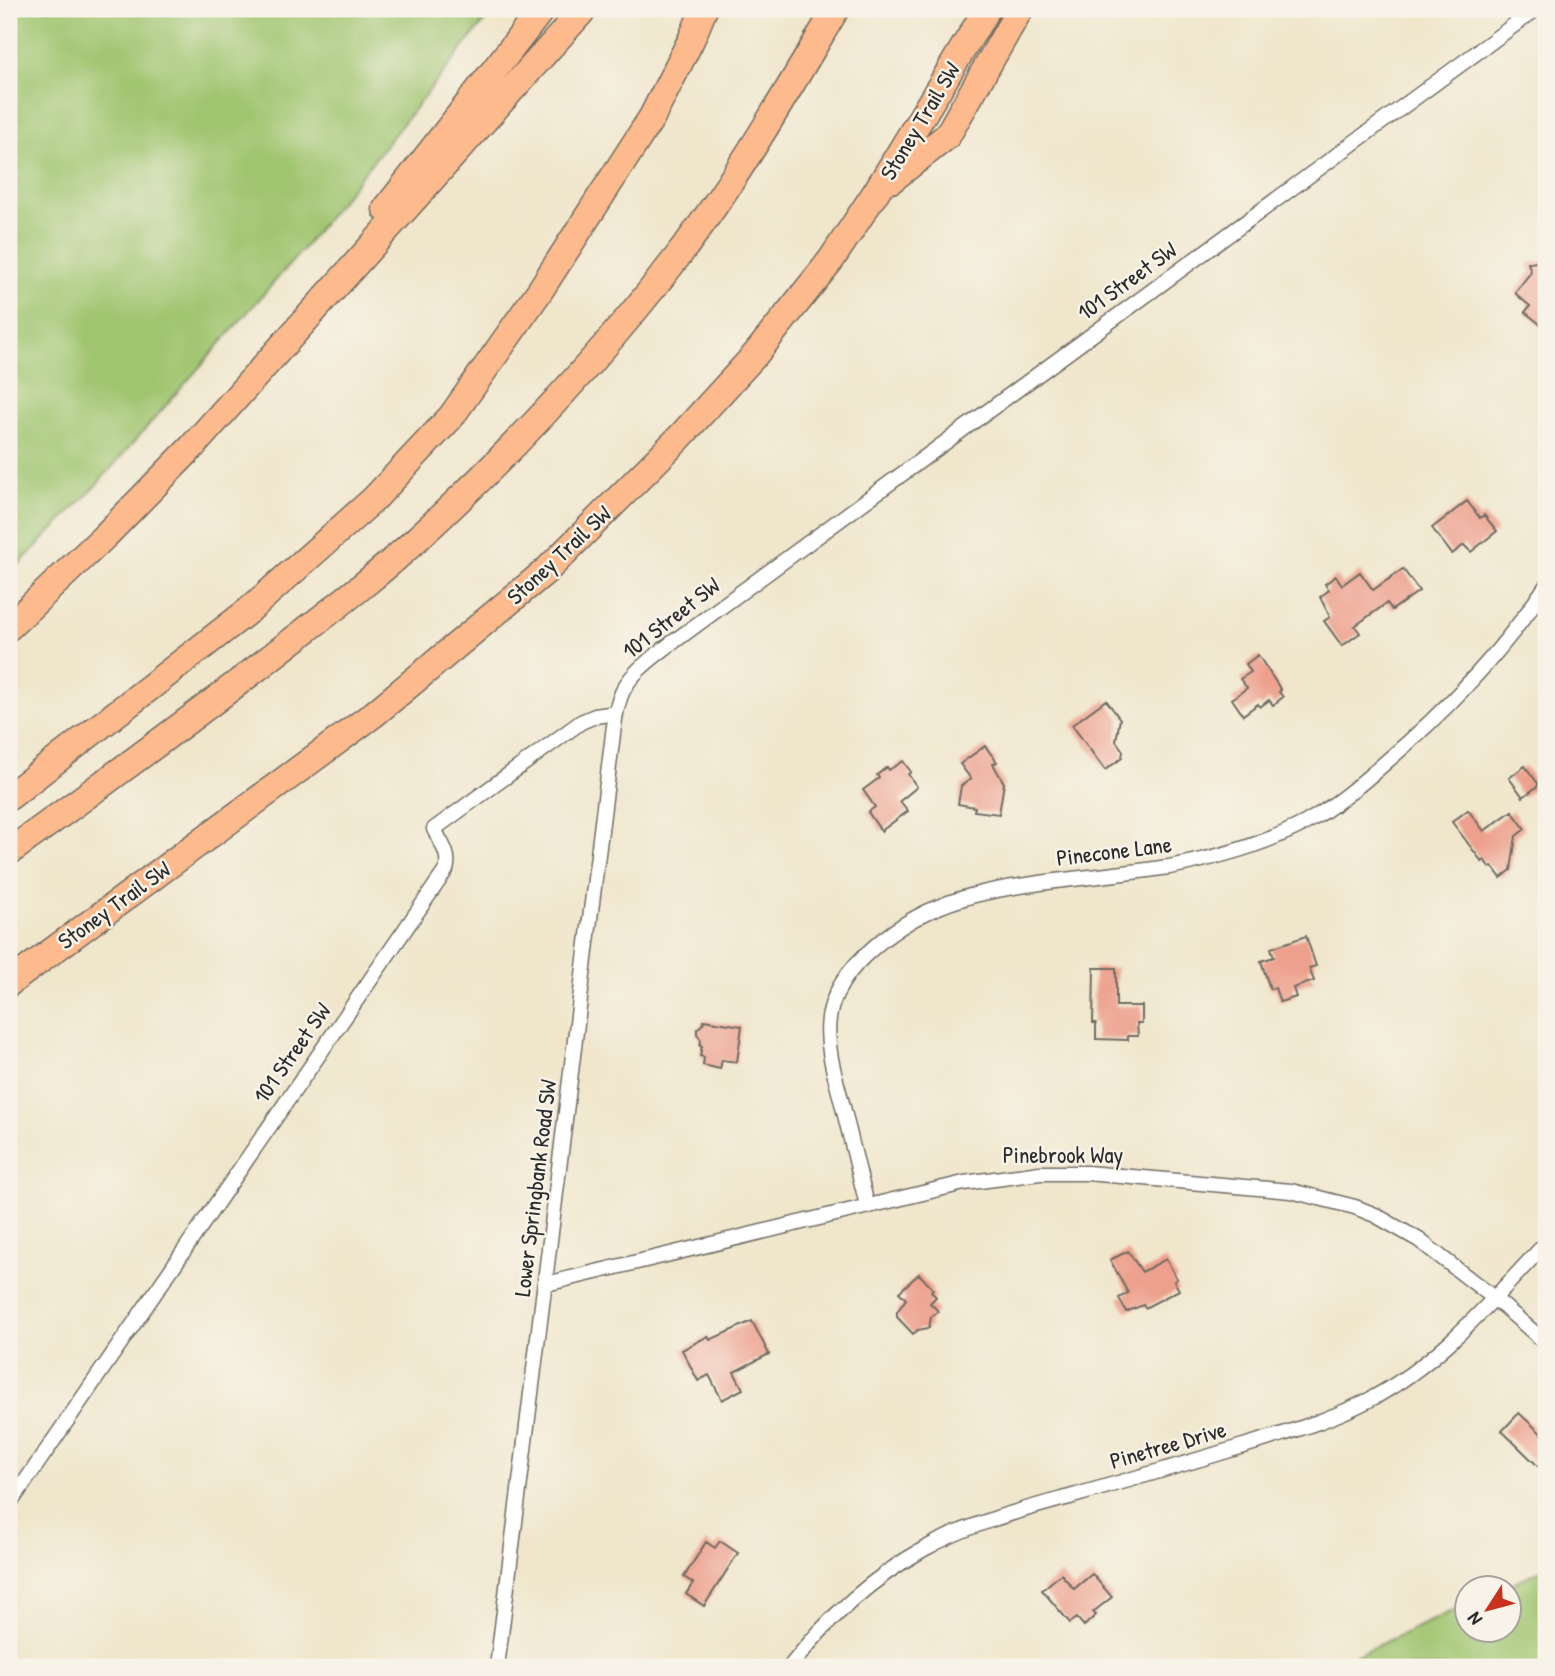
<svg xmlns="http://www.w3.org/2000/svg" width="1555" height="1676" viewBox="0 0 1555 1676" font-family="'Patrick Hand',sans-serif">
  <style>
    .green { fill: #a0c56f; stroke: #66784d; stroke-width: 2 }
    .building { fill: #eda08d }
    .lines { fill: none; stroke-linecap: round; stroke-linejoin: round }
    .minor-casing { stroke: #706c63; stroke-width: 17 }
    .motorway-casing { stroke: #706c63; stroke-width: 29 }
    .minor { stroke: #fff; stroke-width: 14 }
    .motorway { stroke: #fcba8d; stroke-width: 26 }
    .labels { text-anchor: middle; stroke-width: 5; stroke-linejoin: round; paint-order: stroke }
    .street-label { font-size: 23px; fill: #2b2b2b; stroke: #f7f3e8 }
  </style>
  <rect width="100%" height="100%" fill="#f7f3e8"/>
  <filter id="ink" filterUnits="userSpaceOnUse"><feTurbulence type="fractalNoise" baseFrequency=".0143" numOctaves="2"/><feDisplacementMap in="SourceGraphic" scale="14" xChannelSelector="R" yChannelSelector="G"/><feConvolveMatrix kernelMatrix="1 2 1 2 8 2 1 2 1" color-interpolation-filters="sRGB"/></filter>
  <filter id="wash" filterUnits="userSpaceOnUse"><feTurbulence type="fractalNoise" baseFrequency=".00686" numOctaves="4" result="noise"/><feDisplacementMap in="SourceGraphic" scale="28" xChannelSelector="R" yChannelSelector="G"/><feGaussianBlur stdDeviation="1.57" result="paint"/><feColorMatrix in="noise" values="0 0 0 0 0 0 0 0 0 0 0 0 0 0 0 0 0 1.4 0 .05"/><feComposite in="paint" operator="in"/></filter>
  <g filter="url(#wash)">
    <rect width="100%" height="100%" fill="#f0e6cc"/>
    <path class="green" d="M 9,9 L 494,9 L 297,256 L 90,492 L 9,574 Z
      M 1546,1568 L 1546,1667 L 1331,1667 L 1467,1604 L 1468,1630 L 1510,1630 L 1510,1588 L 1502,1588 Z"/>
    <g id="blocks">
      <path class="building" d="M 1546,261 L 1546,329 L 1525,312 L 1530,306 L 1516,294 L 1516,291 L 1531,272 L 1528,263 Z
        M 1467,501 L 1480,518 L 1484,515 L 1497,531 L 1471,552 L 1464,545 L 1452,554 L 1432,528 Z
        M 1403,569 L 1419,591 L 1392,610 L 1387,603 L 1355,626 L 1360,633 L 1342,646 L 1324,621 L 1330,617 L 1320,597 L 1329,590 L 1325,584 L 1336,576 L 1342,585 L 1360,572 L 1373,590 Z
        M 1258,655 L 1281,690 L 1279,692 L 1283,697 L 1273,705 L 1269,700 L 1260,707 L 1258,704 L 1243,715 L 1232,699 L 1247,688 L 1240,679 L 1251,672 L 1246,664 Z
        M 1106,700 L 1120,719 L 1116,741 L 1123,751 L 1122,758 L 1105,770 L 1072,725 Z
        M 985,746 L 997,762 L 993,764 L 1004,783 L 999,814 L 974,811 L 975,807 L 958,804 L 961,786 L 971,779 L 960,764 Z
        M 903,761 L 911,772 L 908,774 L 917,787 L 900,801 L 908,811 L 881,831 L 868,812 L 875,807 L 863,790 L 879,778 L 877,775 L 887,767 L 889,770 Z
        M 1525,766 L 1539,785 L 1523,797 L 1509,778 Z
        M 1468,810 L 1484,831 L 1512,811 L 1525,829 L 1516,836 L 1511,870 L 1501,878 L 1492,866 L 1490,868 L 1484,860 L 1482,862 L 1452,822 Z
        M 1306,936 L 1316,966 L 1309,968 L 1314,981 L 1293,988 L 1296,997 L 1280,1002 L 1275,988 L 1270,989 L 1261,961 L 1274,957 L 1271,948 Z
        M 1094,968 L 1116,968 L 1116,1006 L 1142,1006 L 1142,1023 L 1137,1023 L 1138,1036 L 1128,1036 L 1128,1040 L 1096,1039 L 1096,1023 L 1093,1023 Z
        M 704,1020 L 742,1026 L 737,1062 L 722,1060 L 720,1069 L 703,1065 L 704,1057 L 700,1056 L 702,1046 L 700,1046 L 701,1040 L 697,1034 L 697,1029 L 703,1024 Z
        M 1128,1251 L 1142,1272 L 1166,1259 L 1177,1279 L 1174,1281 L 1179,1290 L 1145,1308 L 1143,1305 L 1126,1312 L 1119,1298 L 1128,1293 L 1110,1260 Z
        M 919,1274 L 933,1289 L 931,1291 L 936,1297 L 930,1303 L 938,1311 L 931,1317 L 929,1328 L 918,1330 L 913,1334 L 897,1317 L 897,1312 L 906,1299 L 899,1292 Z
        M 752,1321 L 769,1354 L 734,1372 L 743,1389 L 722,1400 L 709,1375 L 698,1381 L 682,1350 L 708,1336 L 710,1340 Z
        M 1519,1413 L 1546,1438 L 1546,1474 L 1502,1431 Z
        M 720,1541 L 738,1553 L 704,1606 L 686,1594 L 693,1583 L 684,1577 L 706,1542 L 715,1548 Z
        M 1061,1574 L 1074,1589 L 1092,1574 L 1112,1597 L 1093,1612 L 1096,1615 L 1084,1626 L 1077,1618 L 1070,1623 L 1042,1590 Z"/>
    </g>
  </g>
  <g filter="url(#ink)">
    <use href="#blocks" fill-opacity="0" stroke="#706c63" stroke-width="2"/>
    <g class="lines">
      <defs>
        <path id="minor" d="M 867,1205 C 859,1172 851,1140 843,1107 C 836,1079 825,1047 829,1018 C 833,990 852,966 873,948 C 930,897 992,889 1064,880 C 1099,876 1134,872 1169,867 C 1216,858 1263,845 1305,823 C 1334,807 1361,784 1386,762 C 1447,710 1501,654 1546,586
          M 546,1284 L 964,1183 L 1040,1173 L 1087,1173 L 1291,1191 L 1355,1207 L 1375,1215 L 1419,1240 L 1494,1298 L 1546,1343
          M 9,1505 L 446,870 C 451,855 441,843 434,829 L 581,722 L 595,716 L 616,713
          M 497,1667 L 612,742 C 618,689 622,681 665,648 L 1536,9
          M 790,1667 C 826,1620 872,1578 924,1549 C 970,1523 1022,1510 1073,1496 C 1129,1480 1185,1464 1240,1447 C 1284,1434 1328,1421 1369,1400 C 1440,1363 1492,1300 1546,1243"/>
        <path id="motorway" d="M 891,180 L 947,136 L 1020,9
          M 386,209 L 542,9
          M 9,627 L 106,535 L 191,448 L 584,9
          M 9,797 L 248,611 L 374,499 L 451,417 L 539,292 L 652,117 L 691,40 L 704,9
          M 9,852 C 103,784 196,716 288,644 C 332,610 377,576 418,538 C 512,452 600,357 678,256 C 737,179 786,93 836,9
          M 9,983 L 374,714 L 547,570 L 679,438 L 755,355 L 831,260 L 876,192 L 987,9"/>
      </defs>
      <use href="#minor" class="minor-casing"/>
      <use href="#motorway" class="motorway-casing"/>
      <use href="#minor" class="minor"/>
      <use href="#motorway" class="motorway"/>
    </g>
  </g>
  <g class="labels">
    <g class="street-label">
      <text transform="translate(920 121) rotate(-59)" y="8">Stoney Trail SW</text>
      <text transform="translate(1127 281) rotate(-36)" y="8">101 Street SW</text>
      <text transform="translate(559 555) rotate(-43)" y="8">Stoney Trail SW</text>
      <text transform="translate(671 618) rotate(-38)" y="8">101 Street SW</text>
      <text transform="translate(1114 851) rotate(-7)" y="8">Pinecone Lane</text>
      <text transform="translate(114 905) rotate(-36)" y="8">Stoney Trail SW</text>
      <text transform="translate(292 1053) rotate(-55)" y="8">101 Street SW</text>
      <text x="1063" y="1163">Pinebrook Way</text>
      <text transform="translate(535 1188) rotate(-83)" y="8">Lower Springbank Road SW</text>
      <text transform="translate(1168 1445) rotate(-16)" y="8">Pinetree Drive</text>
    </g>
  </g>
  <rect width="1555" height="1676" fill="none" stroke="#f7f3e8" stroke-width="35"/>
  <g transform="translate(1488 1609) rotate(234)"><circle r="33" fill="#f7f3e8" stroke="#a5a39c" stroke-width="2"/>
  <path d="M0-5L12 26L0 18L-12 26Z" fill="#c8321e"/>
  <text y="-10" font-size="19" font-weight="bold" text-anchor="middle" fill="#2b2b2b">N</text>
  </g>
</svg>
